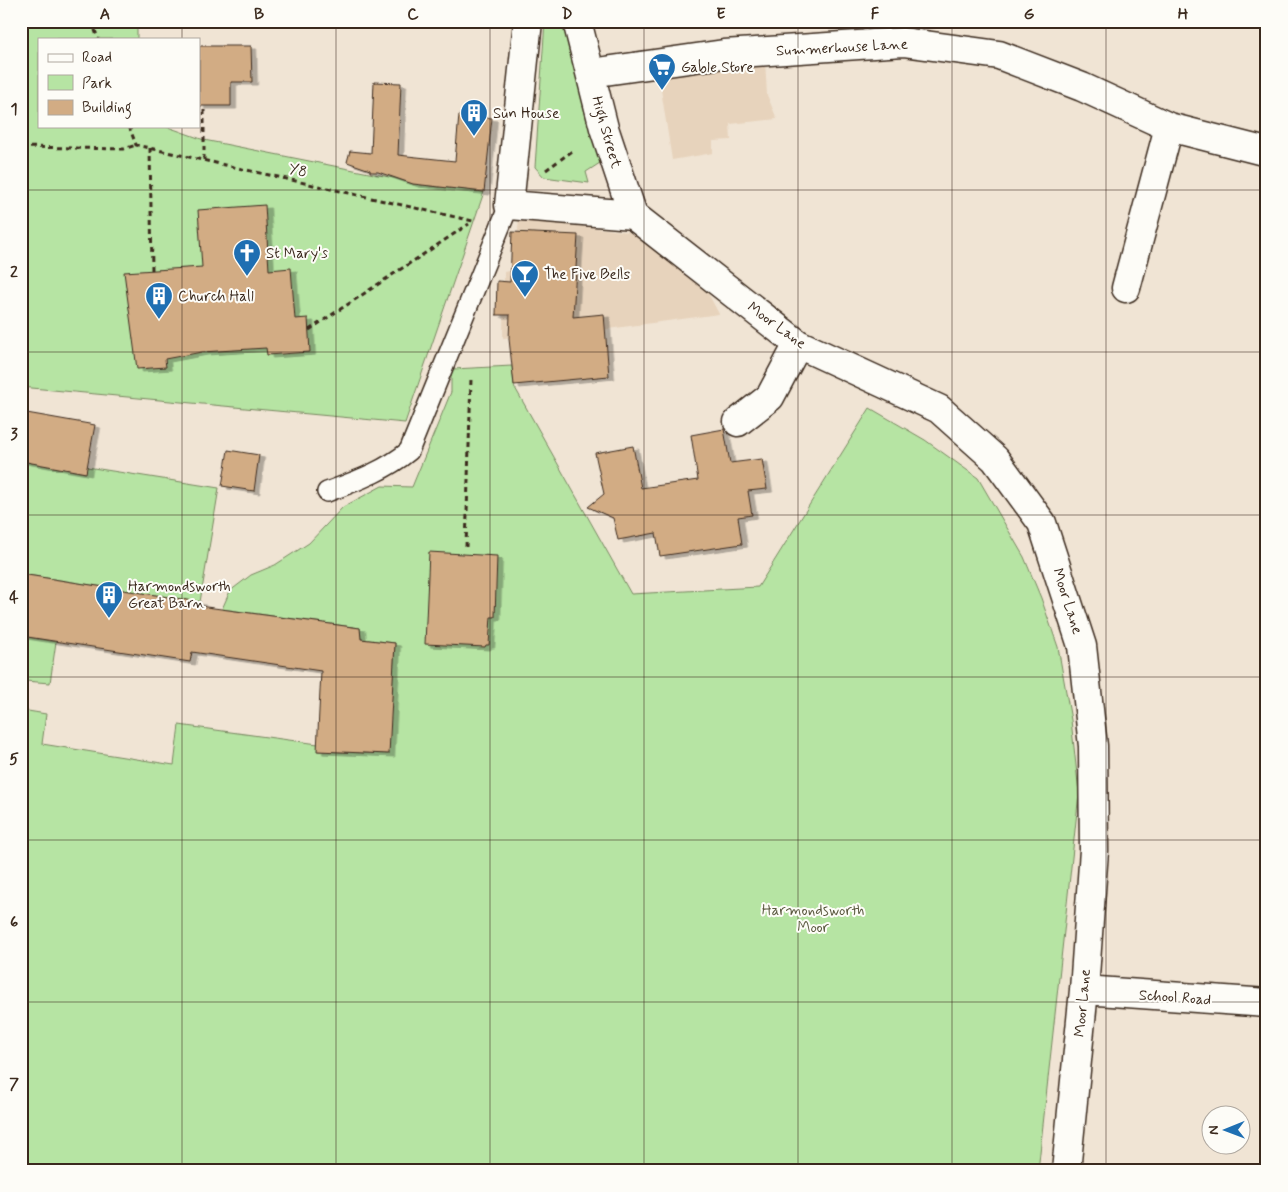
<svg xmlns="http://www.w3.org/2000/svg" width="1288" height="1192" viewBox="0 0 1288 1192" font-family="Mynerve,sans-serif">
  <style>
    .built { fill: #e7d3bc }
    .green { fill: #b6e4a3; stroke: #788760 }
    .building { fill: #d2ac84; stroke: #3b2a1e; filter: url(#shadow) }
    .lines { fill: none; stroke-linecap: round; stroke-linejoin: round }
    .service-casing { stroke: #3b2a1e; stroke-width: 22 }
    .minor-casing { stroke: #3b2a1e; stroke-width: 31 }
    .path { stroke: #3b2a1e; stroke-width: 3; stroke-dasharray: 5 4; stroke-linecap: butt }
    .service { stroke: #fdfcf7; stroke-width: 19 }
    .minor { stroke: #fdfcf7; stroke-width: 28 }
    .grid { fill: none; stroke: #3b2a1e; stroke-width: 1; stroke-opacity: 0.55 }
    .labels { text-anchor: middle; stroke-width: 4; stroke-linejoin: round; paint-order: stroke }
    .street-label { font-size: 15px; fill: #3b2a1e; stroke: #fdfcf7 }
    .poi-label { font-size: 15px; fill: #3b2a1e; stroke: #fdfcf7; text-anchor: start }
    .park-label { font-size: 15px; fill: #5a583f; stroke: #fdfcf7 }
    .neatline { fill: none; stroke: #3b2a1e; stroke-width: 2 }
    .grid-label { font-size: 16px; text-anchor: middle; font-weight: bold; fill: #3b2a1e }
  </style>
  <defs>
    <filter id="shadow"><feDropShadow dx="5.5" dy="3" stdDeviation="0" flood-color="#0004"/></filter>
  </defs>
  <rect width="100%" height="100%" fill="#f0e4d4"/>
  <filter id="ink" filterUnits="userSpaceOnUse"><feTurbulence type="fractalNoise" baseFrequency=".02" numOctaves="2"/><feDisplacementMap in="SourceGraphic" scale="10" xChannelSelector="R" yChannelSelector="G"/><feConvolveMatrix kernelMatrix="1 2 1 2 8 2 1 2 1" color-interpolation-filters="sRGB"/></filter>
  <g filter="url(#ink)">
    <path class="built" d="M 765,60 L 767,95 L 777,119 L 730,124 L 731,140 L 713,141 L 713,153 L 672,160 L 657,64 Z
      M 519,219 L 647,234 L 696,270 L 719,314 L 608,329 L 503,338 L 504,272 L 514,270 Z"/>
    <path class="green" d="M 21,21 L 137,21 L 137,39 L 39,39 L 39,126 L 165,126 L 204,140 L 394,178 L 413,184 L 484,192 L 405,423 L 21,387 Z
      M 545,21 L 565,21 L 603,161 L 586,172 L 589,183 L 544,177 L 535,167 Z
      M 512,366 L 514,386 L 631,594 L 758,587 L 870,408 L 925,440 L 978,478 L 1024,557 L 1041,598 L 1058,647 L 1071,720 L 1079,793 L 1038,1171 L 21,1171 L 21,636 L 56,642 L 50,683 L 25,681 L 22,710 L 46,714 L 42,744 L 174,765 L 179,725 L 318,744 L 318,751 L 388,754 L 395,643 L 361,639 L 360,628 L 222,609 L 230,591 L 251,575 L 275,565 L 309,543 L 343,507 L 382,486 L 412,487 L 451,392 L 451,375 L 453,369 Z
      M 21,461 L 85,473 L 87,467 L 219,488 L 200,602 L 21,574 Z"/>
    <path class="building" d="M 199,46 L 251,46 L 252,82 L 231,82 L 231,106 L 199,106 Z
      M 374,82 L 401,83 L 398,155 L 455,161 L 459,115 L 492,118 L 484,192 L 413,184 L 378,172 L 370,172 L 370,170 L 347,162 L 350,151 L 371,153 Z
      M 265,205 L 269,270 L 291,268 L 295,319 L 308,318 L 310,352 L 267,355 L 266,348 L 202,352 L 165,359 L 166,367 L 137,369 L 124,272 L 202,267 L 198,210 Z
      M 512,232 L 578,235 L 573,317 L 604,314 L 609,376 L 514,385 L 509,339 L 510,315 L 496,315 L 497,281 L 510,282 Z
      M 21,412 L 95,425 L 86,473 L 21,461 Z
      M 724,429 L 730,463 L 762,459 L 767,489 L 748,491 L 752,515 L 738,517 L 742,544 L 660,556 L 656,533 L 618,540 L 613,518 L 588,507 L 604,494 L 595,453 L 633,446 L 641,488 L 698,480 L 691,435 Z
      M 228,450 L 259,455 L 254,491 L 222,486 Z
      M 429,552 L 497,556 L 495,617 L 491,617 L 489,645 L 486,645 L 485,647 L 425,644 Z
      M 21,574 L 200,602 L 199,606 L 360,628 L 361,639 L 395,643 L 389,754 L 317,751 L 321,671 L 192,652 L 190,662 L 21,636 Z"/>
    <g class="lines">
      <defs>
        <path id="service" d="M 327,492 C 356,481 385,471 409,451 L 509,205"/>
        <path id="minor" d="M 528,21 L 509,205 L 633,215
          M 577,21 L 604,128 L 633,215 L 798,344 L 939,409 L 995,459 L 1042,523 L 1082,646 L 1093,746 L 1094,850 L 1084,990 L 1066,1171
          M 591,73 L 724,54 L 903,42 L 999,55 L 1082,87 L 1169,127 L 1267,152
          M 1126,288 L 1169,127
          M 738,422 L 770,397 L 798,344
          M 1084,990 L 1267,1003"/>
      </defs>
      <use href="#service" class="service-casing"/>
      <use href="#minor" class="minor-casing"/>
      <path class="path" d="M 92,21 L 98,39
        M 129,126 L 136,145 L 473,221
        M 21,147 L 124,149 L 136,145
        M 150,148 L 152,270
        M 204,160 L 204,106
        M 546,170 L 575,149
        M 309,330 L 469,224
        M 466,547 L 471,378"/>
      <use href="#service" class="service"/>
      <use href="#minor" class="minor"/>
    </g>
  </g>
  <path class="grid" d="M 182,21 L 182,39M 336,21 L 336,1171M 490,21 L 490,1171M 644,21 L 644,1171M 798,21 L 798,1171M 952,21 L 952,1171M 1106,21 L 1106,1171M 182,126 L 182,1171M 21,190 L 1267,190M 21,352 L 1267,352M 21,515 L 1267,515M 21,677 L 1267,677M 21,840 L 1267,840M 21,1002 L 1267,1002"/>
  <defs>
    <symbol id="supermarket-pin" viewBox="-11 -11 22 30"><path d="M0 17L-7.5 6A9.5 9.5 0 1 1 7.5 6Z" fill="#1f6fb2" stroke="#fdfcf7"/><path d="M-6-5.5h2.5l.6 2H6L4.5 2H-2.5L-4.4-4H-6ZM-1.5 3.2a1.3 1.3 0 1 0 .1 0ZM3 3.2a1.3 1.3 0 1 0 .1 0Z" fill="#fff"/></symbol>
    <symbol id="building-pin" viewBox="-11 -11 22 30"><path d="M0 17L-7.5 6A9.5 9.5 0 1 1 7.5 6Z" fill="#1f6fb2" stroke="#fdfcf7"/><path d="M-4-6H4V6H1V3H-1V6H-4ZM-2.5-4.3h1.7v1.8h-1.7ZM.8-4.3h1.7v1.8H.8ZM-2.5-1h1.7V.8h-1.7ZM.8-1h1.7V.8H.8Z" fill="#fff"/></symbol>
    <symbol id="church-pin" viewBox="-11 -11 22 30"><path d="M0 17L-7.5 6A9.5 9.5 0 1 1 7.5 6Z" fill="#1f6fb2" stroke="#fdfcf7"/><path d="M-1.2-6h2.4v3.5h3.3v2.4h-3.3V6h-2.4V-.1h-3.3v-2.4h3.3Z" fill="#fff"/></symbol>
    <symbol id="bar-pin" viewBox="-11 -11 22 30"><path d="M0 17L-7.5 6A9.5 9.5 0 1 1 7.5 6Z" fill="#1f6fb2" stroke="#fdfcf7"/><path d="M-6-5H6L.8 .8V4.5H3.5V6h-7V4.5H-.8V.8Z" fill="#fff"/></symbol>
  </defs>
  <g fill-rule="evenodd">
    <use href="#supermarket-pin" x="646" y="51" width="32" height="43"/>
    <use href="#building-pin" x="458" y="97" width="32" height="43"/>
    <use href="#church-pin" x="231" y="237" width="32" height="43"/>
    <use href="#bar-pin" x="509" y="258" width="32" height="43"/>
    <use href="#building-pin" x="143" y="280" width="32" height="43"/>
    <use href="#building-pin" x="93" y="579" width="32" height="43"/>
  </g>
  <g class="labels">
    <g class="street-label">
      <text transform="translate(842 47) rotate(-3)" y="5">Summerhouse Lane</text>
      <text transform="translate(607 132) rotate(74)" y="5">High Street</text>
      <text transform="translate(298 170) rotate(13)" y="5">Y8</text>
      <text transform="translate(777 325) rotate(36)" y="5">Moor Lane</text>
      <text transform="translate(1068 601) rotate(72)" y="5">Moor Lane</text>
      <text transform="translate(1175 997) rotate(4)" y="5">School Road</text>
      <text transform="translate(1082 1003) rotate(-85)" y="5">Moor Lane</text>
    </g>
    <g class="poi-label">
      <text x="681" y="72">Gable Store</text>
      <text x="493" y="118">Sun House</text>
      <text x="266" y="258">St Mary's</text>
      <text x="544" y="279">The Five Bells</text>
      <text x="178" y="301">Church Hall</text>
      <text x="128" y="591">Harmondsworth<tspan x="128" dy="17">Great Barn</tspan></text>
    </g>
    <g class="park-label">
      <text x="813" y="915">Harmondsworth<tspan x="813" dy="17">Moor</tspan></text>
    </g>
  </g>
  <rect width="1288" height="1192" fill="none" stroke="#fdfcf7" stroke-width="55"/>
  <rect x="38" y="38" width="162" height="90" fill="#fdfcf7" stroke="#afa8a0"/>
  <rect x="48" y="54" width="25" height="8" fill="#fdfcf7" stroke="#afa8a0"/>
  <text x="82" y="62" font-size="15" fill="#3b2a1e">Road</text>
  <rect x="48" y="75" width="25" height="15" fill="#b6e4a3" stroke="#afa8a0"/>
  <text x="82" y="88" font-size="15" fill="#3b2a1e">Park</text>
  <rect x="48" y="100" width="25" height="15" fill="#d2ac84" stroke="#afa8a0"/>
  <text x="82" y="112" font-size="15" fill="#3b2a1e">Building</text>
  <g transform="translate(1226 1130) rotate(269)"><circle r="24" fill="#fdfcf7" stroke="#afa8a0"/>
  <path d="M0-4L9 19L0 12L-9 19Z" fill="#1f6fb2"/>
  <text y="-8" font-size="14" font-weight="bold" text-anchor="middle" fill="#3b2a1e">N</text>
  </g>
  <rect x="28" y="28" width="1232" height="1136" class="neatline"/>
  <g class="grid-label">
    <text x="105" y="19">A</text>
    <text x="259" y="19">B</text>
    <text x="413" y="19">C</text>
    <text x="567" y="19">D</text>
    <text x="721" y="19">E</text>
    <text x="875" y="19">F</text>
    <text x="1029" y="19">G</text>
    <text x="1183" y="19">H</text>
    <text x="14" y="114">1</text>
    <text x="14" y="277">2</text>
    <text x="14" y="439">3</text>
    <text x="14" y="602">4</text>
    <text x="14" y="764">5</text>
    <text x="14" y="927">6</text>
    <text x="14" y="1089">7</text>
  </g>
</svg>
